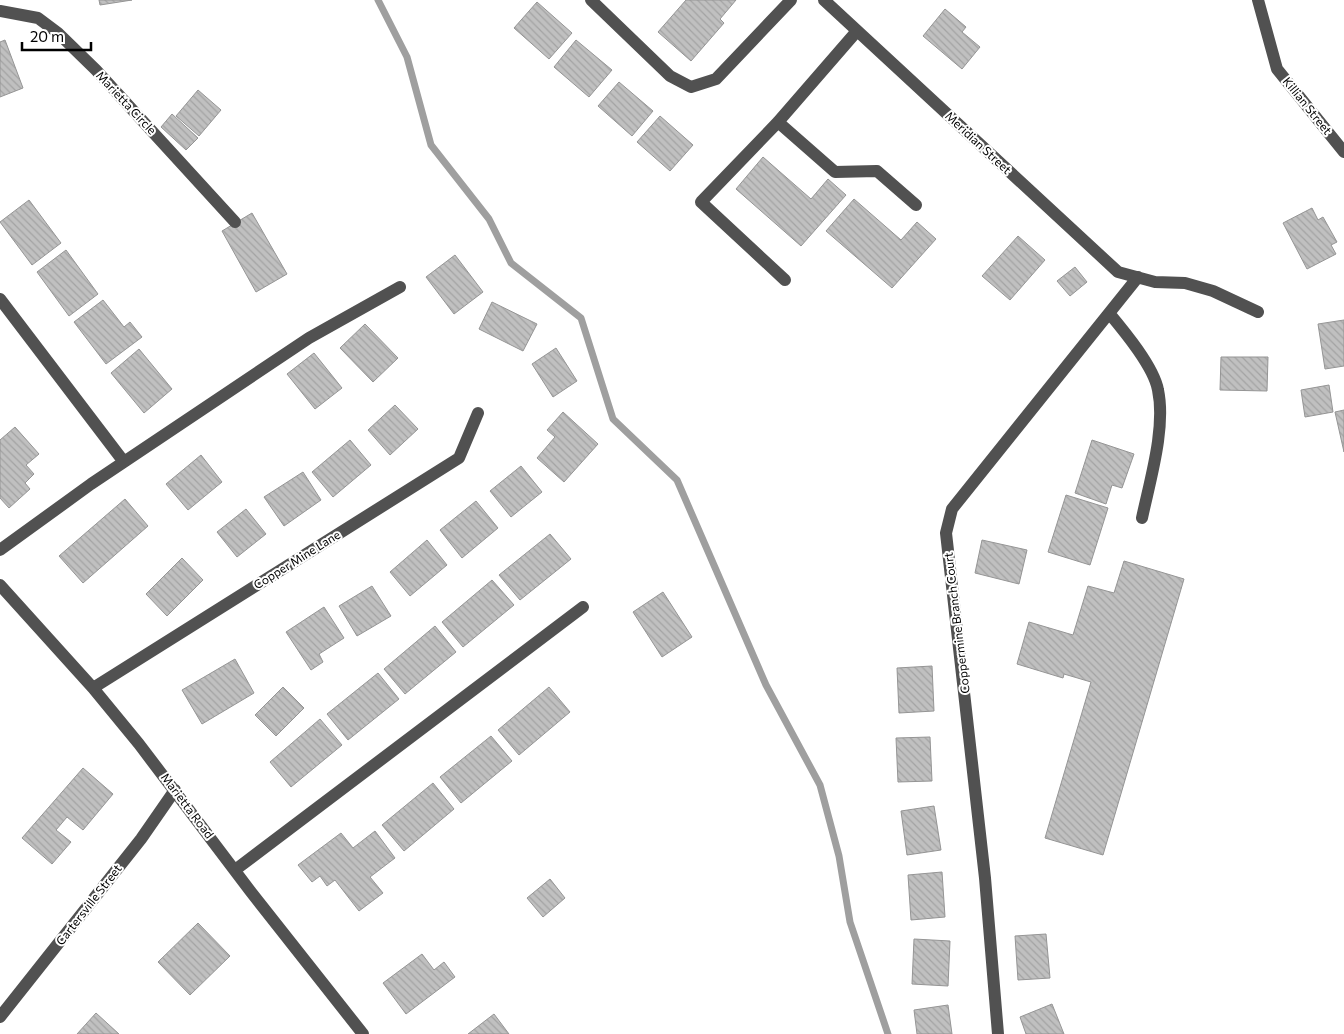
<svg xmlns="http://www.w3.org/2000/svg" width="1344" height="1034" viewBox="0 0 1344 1034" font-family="Commissioner,sans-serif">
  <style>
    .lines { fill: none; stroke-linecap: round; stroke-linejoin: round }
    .stream { stroke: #9f9f9f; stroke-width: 7 }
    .building { fill: url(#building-back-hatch); stroke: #959595 }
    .minor { stroke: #515151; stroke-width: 12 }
    .labels { text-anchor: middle; stroke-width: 4; stroke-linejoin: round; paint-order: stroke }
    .street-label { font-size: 12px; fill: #000; stroke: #fff }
  </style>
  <defs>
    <pattern id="building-back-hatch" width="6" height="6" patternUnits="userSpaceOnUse" patternTransform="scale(1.25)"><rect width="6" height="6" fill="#c0c0c0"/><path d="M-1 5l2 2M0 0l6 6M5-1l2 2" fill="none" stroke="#a3a3a3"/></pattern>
  </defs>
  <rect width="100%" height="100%" fill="#fff"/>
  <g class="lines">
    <path class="stream" d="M 378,0 L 407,57 L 431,145 L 489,219 L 511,263 L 581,318 L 613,419 L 677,480 L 766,685 L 820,785 L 839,856 L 850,922 L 888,1034"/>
  </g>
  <path class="building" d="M 99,0 L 132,0 L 100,5 Z
    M 686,0 L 736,0 L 720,19 L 724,23 L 691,61 L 658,32 Z
    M 537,2 L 572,33 L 549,59 L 514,28 Z
    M 945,9 L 966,27 L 962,32 L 980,47 L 962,69 L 923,36 Z
    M 5,40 L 23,88 L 0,97 L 0,42 Z
    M 576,40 L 612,70 L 589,97 L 554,67 Z
    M 619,82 L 653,111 L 632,136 L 598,106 Z
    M 198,90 L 221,110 L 199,136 L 176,116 Z
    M 172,114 L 198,138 L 186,150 L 161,127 Z
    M 660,116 L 693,145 L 670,171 L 637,142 Z
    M 763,157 L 811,199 L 828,179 L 846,195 L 801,246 L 736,189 Z
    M 854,199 L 901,240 L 917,222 L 936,239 L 892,288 L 826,231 Z
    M 29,200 L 61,243 L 32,265 L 0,222 Z
    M 1312,208 L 1318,220 L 1323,217 L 1337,242 L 1331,245 L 1336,254 L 1307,269 L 1283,223 Z
    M 252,213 L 287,274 L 256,292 L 222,231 Z
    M 1018,236 L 1045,260 L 1010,300 L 982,276 Z
    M 66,250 L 98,294 L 69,316 L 37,272 Z
    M 455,255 L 483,292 L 454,314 L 426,277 Z
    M 1075,267 L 1087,282 L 1070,296 L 1057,281 Z
    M 103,300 L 124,327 L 130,322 L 142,337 L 106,364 L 74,322 Z
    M 492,302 L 537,324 L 523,351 L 479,329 Z
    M 1344,320 L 1344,366 L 1325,369 L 1318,324 Z
    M 365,324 L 398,358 L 373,382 L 340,348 Z
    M 556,348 L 577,381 L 553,397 L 532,364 Z
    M 139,349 L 172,389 L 144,413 L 111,373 Z
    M 314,353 L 342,388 L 315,409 L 287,374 Z
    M 1221,357 L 1268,357 L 1267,391 L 1220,390 Z
    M 1329,385 L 1333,412 L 1305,417 L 1301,390 Z
    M 395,405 L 418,429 L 390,455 L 368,430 Z
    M 1344,410 L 1344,452 L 1335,412 Z
    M 563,412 L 598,444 L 564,482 L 537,458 L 555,437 L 547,430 Z
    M 15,427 L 39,454 L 26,465 L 34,474 L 25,483 L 30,489 L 9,508 L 0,498 L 0,440 Z
    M 350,440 L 371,465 L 333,497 L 312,472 Z
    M 1092,440 L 1134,454 L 1122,488 L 1112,485 L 1106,504 L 1075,493 Z
    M 201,455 L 222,482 L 188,510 L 166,484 Z
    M 521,466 L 542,492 L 511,517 L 490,491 Z
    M 303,472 L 321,500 L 284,526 L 264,497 Z
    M 1066,495 L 1108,508 L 1090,565 L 1048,552 Z
    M 125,499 L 148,526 L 83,583 L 59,556 Z
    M 476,501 L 498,528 L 462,558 L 440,530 Z
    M 246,509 L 266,534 L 237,557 L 217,532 Z
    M 550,534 L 571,559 L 520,600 L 499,575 Z
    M 427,540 L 447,565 L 410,596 L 390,572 Z
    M 982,540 L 1027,550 L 1019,584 L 975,573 Z
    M 182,558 L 203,580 L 167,616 L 146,594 Z
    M 1124,561 L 1184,579 L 1103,855 L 1045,838 L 1091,682 L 1064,674 L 1063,678 L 1017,664 L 1029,622 L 1073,635 L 1088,586 L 1114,593 Z
    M 492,580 L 514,605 L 463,647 L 442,622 Z
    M 372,586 L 391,616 L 357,636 L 339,606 Z
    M 663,592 L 692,637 L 662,657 L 633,612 Z
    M 324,607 L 344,638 L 319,654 L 323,662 L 311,670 L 286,632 Z
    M 435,626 L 456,652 L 405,694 L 384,669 Z
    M 235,659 L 254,693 L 202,724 L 182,690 Z
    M 932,666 L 934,711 L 899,713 L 897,668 Z
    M 378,673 L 399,699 L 348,740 L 327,714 Z
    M 283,687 L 304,708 L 276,736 L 255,715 Z
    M 549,687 L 570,712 L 519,755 L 498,730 Z
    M 320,719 L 342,745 L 291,787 L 270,762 Z
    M 491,736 L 512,761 L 461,803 L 440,777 Z
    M 930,737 L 932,781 L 898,782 L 896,738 Z
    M 83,768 L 113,794 L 83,830 L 67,817 L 56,830 L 71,842 L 52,864 L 22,838 Z
    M 433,783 L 454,809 L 404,851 L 382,825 Z
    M 934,806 L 941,850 L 907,855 L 901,811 Z
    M 375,831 L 395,858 L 370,877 L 383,893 L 359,911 L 335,880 L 327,886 L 320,876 L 312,882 L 298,865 L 341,833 L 353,848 Z
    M 942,872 L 945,917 L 911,920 L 908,875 Z
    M 550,879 L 565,898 L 543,917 L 527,898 Z
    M 198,923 L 230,956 L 190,995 L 158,962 Z
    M 1046,934 L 1050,978 L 1018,980 L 1015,936 Z
    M 914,939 L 950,941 L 948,986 L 912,984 Z
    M 422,954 L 434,970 L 444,962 L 455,977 L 406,1014 L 383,983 Z
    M 1052,1004 L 1064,1034 L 1026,1034 L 1020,1017 Z
    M 948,1005 L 952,1034 L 917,1034 L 914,1010 Z
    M 96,1013 L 119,1034 L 77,1034 Z
    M 494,1014 L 509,1034 L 468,1034 Z"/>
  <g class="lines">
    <path class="minor" d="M 591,0 L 670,76 L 691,87 L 716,79 L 791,0
      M 824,0 L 1118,272 L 1155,282 L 1185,283 L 1213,291 L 1258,312
      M 1258,0 L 1277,69 L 1344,152
      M 0,11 L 38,18 L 58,33 L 96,70 L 235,222
      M 778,122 L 835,172 L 877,171 L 916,205
      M 785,280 L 701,202 L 778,122 L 857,31
      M 0,299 L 124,462
      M 1109,313 C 1124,331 1154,367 1158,390 C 1166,428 1150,480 1142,518
      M 0,550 L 91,484 L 309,338 L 400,287
      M 0,585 L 93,688 L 139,744 L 251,892 L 363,1034
      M 93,688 L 459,458 L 478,413
      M 235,870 L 583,607
      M 0,1017 L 141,839 L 175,790
      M 998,1034 L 985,878 L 946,533 L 952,509 L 1138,277"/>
  </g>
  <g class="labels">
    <g class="street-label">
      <text transform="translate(126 103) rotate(47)" y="4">Marietta Circle</text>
      <text transform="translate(1307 106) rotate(51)" y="4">Killian Street</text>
      <text transform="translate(978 143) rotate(43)" y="4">Meridian Street</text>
      <text transform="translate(297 560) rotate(-32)" y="4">Copper Mine Lane</text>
      <text transform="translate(957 623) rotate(-97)" y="4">Coppermine Branch Court</text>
      <text transform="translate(187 806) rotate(53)" y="4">Marietta Road</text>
      <text transform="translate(89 905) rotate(-52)" y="4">Cartersville Street</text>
    </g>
  </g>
  <path d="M22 42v8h69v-8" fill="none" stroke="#000000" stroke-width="2.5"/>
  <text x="30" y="42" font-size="15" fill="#000000" stroke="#ffffff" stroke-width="4" paint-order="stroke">20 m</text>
</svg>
